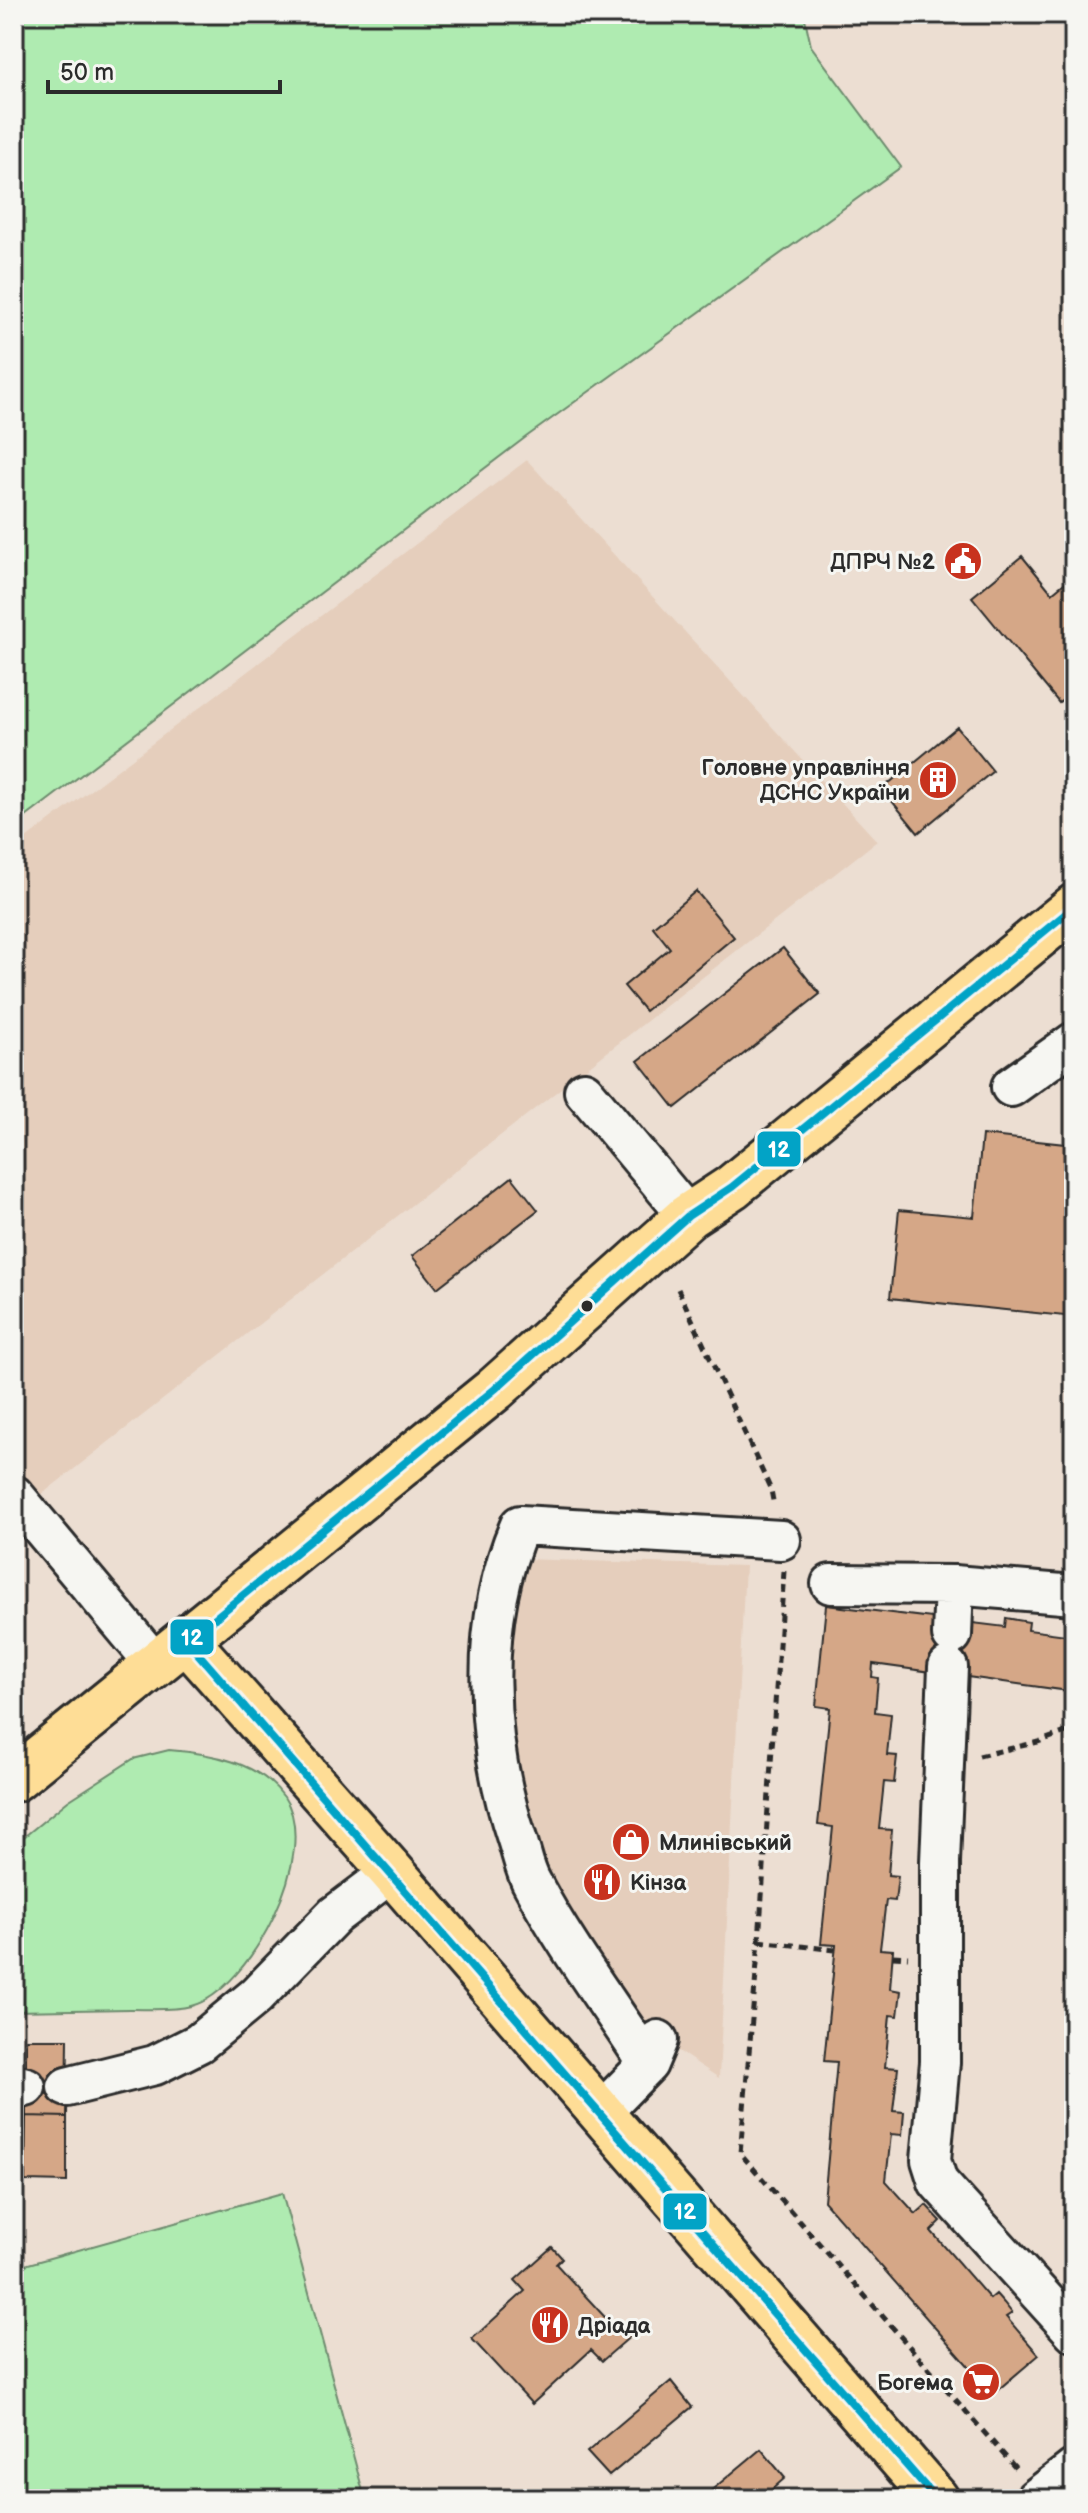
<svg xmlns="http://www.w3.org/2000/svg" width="1088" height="2513" viewBox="0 0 1088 2513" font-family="'Balsamiq Sans',sans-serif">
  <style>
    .built { fill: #e5cebc }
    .green { fill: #afebb1; stroke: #6d8b6e; stroke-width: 2 }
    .building { fill: #d5a787; stroke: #2b2b2b; stroke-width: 2 }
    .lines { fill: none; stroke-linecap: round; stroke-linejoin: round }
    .minor-casing { stroke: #2b2b2b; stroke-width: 44 }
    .major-casing { stroke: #2b2b2b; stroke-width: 50 }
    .path { stroke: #2b2b2b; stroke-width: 5; stroke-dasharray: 8 6; stroke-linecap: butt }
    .minor { stroke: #f6f6f2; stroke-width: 38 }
    .major { stroke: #fedd96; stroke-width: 44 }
    .bus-1-casing { stroke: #f6f6f2; stroke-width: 14 }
    .bus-1 { stroke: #02a3c6; stroke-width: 8 }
    .bus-dot { fill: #2b2b2b; stroke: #f6f6f2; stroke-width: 3 }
    .labels { text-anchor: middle; stroke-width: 6; stroke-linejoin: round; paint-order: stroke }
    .poi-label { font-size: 22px; font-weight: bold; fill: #2b2b2b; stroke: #f6f6f2; text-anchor: end }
    .line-badge { stroke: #f6f6f2; stroke-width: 3 }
    .badge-label { font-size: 22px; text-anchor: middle; font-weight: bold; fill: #fff }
  </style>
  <rect width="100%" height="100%" fill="#ecded2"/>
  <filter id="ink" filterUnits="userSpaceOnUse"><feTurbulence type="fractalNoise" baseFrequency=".0125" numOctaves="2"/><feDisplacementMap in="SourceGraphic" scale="16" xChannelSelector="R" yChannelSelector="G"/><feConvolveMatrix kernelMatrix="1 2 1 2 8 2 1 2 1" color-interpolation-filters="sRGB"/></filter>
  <g filter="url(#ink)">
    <path class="built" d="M 527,460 L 877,841 L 14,1516 L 14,848 Z
      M 522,1559 L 745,1566 L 719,2078 L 659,2038 L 629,2013 L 543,1876 L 518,1809 L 504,1633 Z"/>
    <path class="green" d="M 14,14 L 804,14 L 811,46 L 901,167 L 526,437 L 14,826 Z
      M 169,1750 C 210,1753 259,1762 284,1797 C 322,1851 250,1991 191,2006 C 172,2011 149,2009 130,2009 C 91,2010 53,2010 14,2011 L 14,1845 L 68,1801 L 133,1759 Z
      M 282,2193 L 365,2499 L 14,2499 L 14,2268 Z"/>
    <path class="building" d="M 1022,556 L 1052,593 L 1074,575 L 1074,691 L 1059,703 L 972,597 Z
      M 957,727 L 993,771 L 918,833 L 882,789 Z
      M 696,891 L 734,937 L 645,1011 L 624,986 L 670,948 L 653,927 Z
      M 783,948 L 820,994 L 675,1108 L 638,1061 Z
      M 982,1135 L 1074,1145 L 1074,1317 L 890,1298 L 899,1210 L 974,1217 Z
      M 512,1177 L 538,1210 L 437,1288 L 412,1256 Z
      M 826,1605 L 1005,1627 L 1006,1618 L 1029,1622 L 1028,1630 L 1074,1636 L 1069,1691 L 873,1664 L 872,1677 L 878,1678 L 875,1712 L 891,1714 L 887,1755 L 897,1756 L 894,1783 L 884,1782 L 879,1829 L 892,1830 L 888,1875 L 898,1876 L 895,1901 L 886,1900 L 880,1949 L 893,1950 L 890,1989 L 901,1991 L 898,2016 L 890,2015 L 885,2067 L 898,2068 L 893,2111 L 904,2112 L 902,2135 L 891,2134 L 886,2181 L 916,2214 L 926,2205 L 941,2221 L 931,2231 L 990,2299 L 996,2294 L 1004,2303 L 1012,2313 L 1006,2317 L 1039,2355 L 993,2394 L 824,2201 L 837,2062 L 824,2061 L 836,1945 L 821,1944 L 833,1827 L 818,1825 L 830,1708 L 816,1706 Z
      M 1066,1953 L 1074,1954 L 1074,1983 L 1064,1983 Z
      M 26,2039 L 68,2039 L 67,2117 L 26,2116 Z
      M 26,2116 L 67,2117 L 67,2182 L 25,2181 Z
      M 552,2247 L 562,2258 L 556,2264 L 614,2327 L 620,2322 L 632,2335 L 602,2361 L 591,2350 L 532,2404 L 472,2339 L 525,2291 L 515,2280 Z
      M 671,2381 L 692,2407 L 609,2476 L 587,2452 Z
      M 761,2449 L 785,2478 L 761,2499 L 701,2499 Z"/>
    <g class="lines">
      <defs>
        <path id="minor" d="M 1011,1087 L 1074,1042
          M 584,1091 L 688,1216
          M 14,1495 L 157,1666
          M 831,1584 L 954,1585 L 1074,1595
          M 952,1635 L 954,1585
          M 948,1667 L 940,1862 L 940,2062 L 931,2160 L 938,2182 L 1074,2332
          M 648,2064 C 610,2005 566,1947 533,1885 C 525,1872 522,1854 517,1839 C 484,1740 478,1622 520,1525 L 781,1540
          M 14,2084 L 26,2087
          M 67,2087 L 155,2065 L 199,2043 L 256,1996 L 335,1915 L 392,1872
          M 601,2112 L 648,2064 L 658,2040
          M 1035,2499 L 1074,2469"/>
        <path id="major" d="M 187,1641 L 392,1872 L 936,2499
          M 14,1779 L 495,1389 L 688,1216 L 732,1187 L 1074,907"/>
      </defs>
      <use href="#minor" class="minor-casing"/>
      <use href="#major" class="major-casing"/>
      <path class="path" d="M 678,1289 L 771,1490 L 774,1506
        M 784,1571 L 759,1941 L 740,2153 L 1018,2471
        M 979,1756 L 1038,1742 L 1074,1729
        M 759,1941 L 835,1950
        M 893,1956 L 908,1957"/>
      <use href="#minor" class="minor"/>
      <use href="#major" class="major"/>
      <defs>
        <path id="bus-1" d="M 936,2499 L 187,1641 L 495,1389 L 688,1216 L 732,1187 L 1074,907"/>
      </defs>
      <use href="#bus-1" class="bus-1-casing"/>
      <use href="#bus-1" class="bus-1"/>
    </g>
  </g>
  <defs>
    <symbol id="civic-disc" viewBox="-11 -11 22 22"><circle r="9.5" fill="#c8321e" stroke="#f6f6f2"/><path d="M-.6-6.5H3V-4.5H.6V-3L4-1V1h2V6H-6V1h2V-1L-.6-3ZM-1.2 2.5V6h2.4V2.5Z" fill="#fff"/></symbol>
    <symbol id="building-disc" viewBox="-11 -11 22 22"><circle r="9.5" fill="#c8321e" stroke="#f6f6f2"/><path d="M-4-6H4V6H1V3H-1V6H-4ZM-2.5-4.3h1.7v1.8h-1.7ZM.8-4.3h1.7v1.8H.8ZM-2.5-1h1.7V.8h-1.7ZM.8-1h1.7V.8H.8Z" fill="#fff"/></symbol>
    <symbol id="shop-disc" viewBox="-11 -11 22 22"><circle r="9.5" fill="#c8321e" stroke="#f6f6f2"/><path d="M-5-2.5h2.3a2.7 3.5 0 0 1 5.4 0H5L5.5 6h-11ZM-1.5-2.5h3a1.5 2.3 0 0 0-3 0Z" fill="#fff"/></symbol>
    <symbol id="restaurant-disc" viewBox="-11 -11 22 22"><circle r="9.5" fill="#c8321e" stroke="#f6f6f2"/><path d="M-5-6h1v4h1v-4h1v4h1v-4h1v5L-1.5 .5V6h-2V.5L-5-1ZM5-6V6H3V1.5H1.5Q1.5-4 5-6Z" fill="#fff"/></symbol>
    <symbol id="supermarket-disc" viewBox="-11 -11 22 22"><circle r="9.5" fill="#c8321e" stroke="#f6f6f2"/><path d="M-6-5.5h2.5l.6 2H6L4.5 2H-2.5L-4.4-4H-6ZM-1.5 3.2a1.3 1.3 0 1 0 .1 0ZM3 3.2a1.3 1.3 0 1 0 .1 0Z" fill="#fff"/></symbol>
  </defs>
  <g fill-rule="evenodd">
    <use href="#civic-disc" x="941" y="539" width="44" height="44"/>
    <use href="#building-disc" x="916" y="758" width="44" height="44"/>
    <use href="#shop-disc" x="609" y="1820" width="44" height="44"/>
    <use href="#restaurant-disc" x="580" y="1860" width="44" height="44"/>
    <use href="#restaurant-disc" x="528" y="2303" width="44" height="44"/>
    <use href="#supermarket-disc" x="959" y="2360" width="44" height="44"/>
  </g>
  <circle class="bus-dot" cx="587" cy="1306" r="7"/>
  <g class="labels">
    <g class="poi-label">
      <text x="935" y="569">ДПРЧ №2</text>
      <text x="910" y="775">Головне управління<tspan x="910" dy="25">ДСНС України</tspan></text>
      <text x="659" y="1850" text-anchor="start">Млинівський</text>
      <text x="630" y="1890" text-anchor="start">Кінза</text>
      <text x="578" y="2333" text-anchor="start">Дріада</text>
      <text x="953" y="2390">Богема</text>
    </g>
  </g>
  <g class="line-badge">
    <rect x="756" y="1130" width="46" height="38" rx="8" fill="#02a3c6"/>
    <rect x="169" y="1618" width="46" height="38" rx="8" fill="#02a3c6"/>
    <rect x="662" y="2192" width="46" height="39" rx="8" fill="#02a3c6"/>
  </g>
  <g class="badge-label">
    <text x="779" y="1157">12</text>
    <text x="192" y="1645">12</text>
    <text x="685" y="2219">12</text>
  </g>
  <rect width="1088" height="2513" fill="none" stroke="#f6f6f2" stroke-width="48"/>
  <rect x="24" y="24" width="1040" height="2465" fill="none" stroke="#2b2b2b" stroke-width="3" filter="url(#ink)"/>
  <path d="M48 80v12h232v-12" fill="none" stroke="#2b2b2b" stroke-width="4"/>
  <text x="60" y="80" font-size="24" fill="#2b2b2b" stroke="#f6f6f2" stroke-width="6" paint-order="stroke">50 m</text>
</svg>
